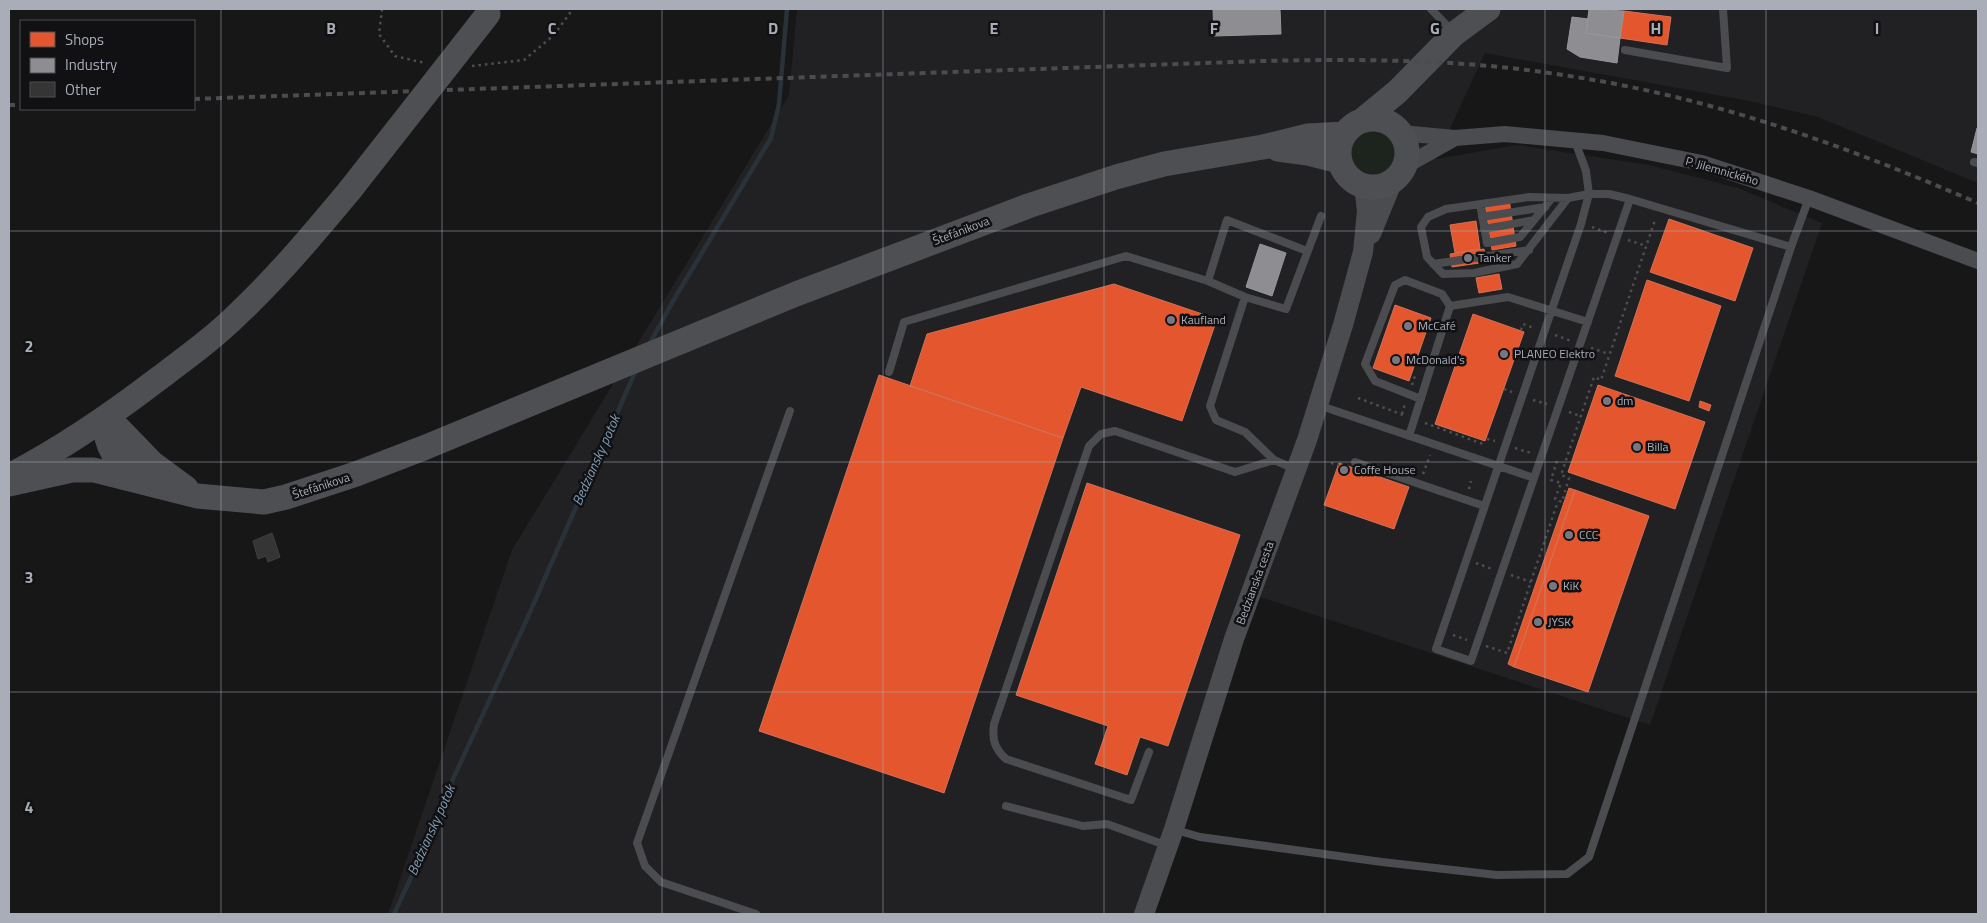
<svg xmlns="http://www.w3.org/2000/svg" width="1987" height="923" viewBox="0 0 1987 923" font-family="'Titillium Web',sans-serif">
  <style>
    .built { fill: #212123 }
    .green { fill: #1d241e }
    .shops { fill: #e4572e; stroke: #d27157 }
    .industry { fill: #8d8d92; stroke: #95979d }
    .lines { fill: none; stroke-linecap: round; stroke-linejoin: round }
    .stream { stroke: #2a3239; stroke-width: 4.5 }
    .building { fill: #353536; stroke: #3f4043 }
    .path { stroke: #4d4e52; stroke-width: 2.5; stroke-dasharray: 2.5 4; stroke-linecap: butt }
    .service { stroke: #4b4c50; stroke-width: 8 }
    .minor { stroke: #4b4c50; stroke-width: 16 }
    .tertiary { stroke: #4b4c50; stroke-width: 20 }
    .primary { stroke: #4d4f52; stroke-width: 25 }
    .rail { stroke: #4b4c4f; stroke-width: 4; stroke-dasharray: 6 5; stroke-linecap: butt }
    .primary-bridge { stroke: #4d4f52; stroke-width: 25 }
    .grid { fill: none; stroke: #a8adb8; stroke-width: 1; stroke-opacity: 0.55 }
    .poi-dot { fill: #757880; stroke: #111113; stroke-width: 2 }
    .labels { text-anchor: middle; stroke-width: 5; stroke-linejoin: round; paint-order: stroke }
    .street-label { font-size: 12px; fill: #a8adb8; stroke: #111113 }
    .poi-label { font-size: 12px; fill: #a8adb8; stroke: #111113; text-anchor: start }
    .water-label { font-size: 14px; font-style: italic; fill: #7f9bb3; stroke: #111113 }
    .grid-label { font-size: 16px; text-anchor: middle; font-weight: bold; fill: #a8adb8; stroke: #111113; stroke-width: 5; stroke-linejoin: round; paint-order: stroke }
  </style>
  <rect width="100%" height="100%" fill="#171717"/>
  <path class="built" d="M 797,9 L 1978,9 L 1978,183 L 1818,117 L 1750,101 L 1485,53 L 1436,159 L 1517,145 L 1649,165 L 1738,188 L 1822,223 L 1650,725 L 1248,593 L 1144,914 L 388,914 L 512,550 L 789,95 Z"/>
  <path class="green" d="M1352 152a22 22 0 1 1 44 0a22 22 0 1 1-44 0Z"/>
  <path class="shops" d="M 1624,11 L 1671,17 L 1667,45 L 1620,38 Z
    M 1509,199 L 1516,246 L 1492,250 L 1485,203 Z
    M 1669,219 L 1753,248 L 1735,301 L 1650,272 Z
    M 1476,221 L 1480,249 L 1455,253 L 1450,225 Z
    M 1484,249 L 1486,262 L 1452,267 L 1450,254 Z
    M 1499,274 L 1502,289 L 1479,293 L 1476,278 Z
    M 1647,280 L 1721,306 L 1689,401 L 1615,376 Z
    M 1114,284 L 1217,319 L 1182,421 L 1081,387 L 1063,438 L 910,386 L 927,334 Z
    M 1395,305 L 1431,318 L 1409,381 L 1373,368 Z
    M 1473,314 L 1524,332 L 1485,441 L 1435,424 Z
    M 879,375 L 1063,438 L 944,793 L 759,731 Z
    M 1598,385 L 1705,422 L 1675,509 L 1568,472 Z
    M 1700,401 L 1711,405 L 1709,411 L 1699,407 Z
    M 1339,463 L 1409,487 L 1394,529 L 1324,505 Z
    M 1087,483 L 1240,535 L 1168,746 L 1140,737 L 1127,775 L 1095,764 L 1108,726 L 1016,695 Z
    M 1569,488 L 1575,490 L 1514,667 L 1508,664 Z
    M 1575,490 L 1649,516 L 1588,692 L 1514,667 Z"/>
  <path class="industry" d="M 1213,9 L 1280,9 L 1281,34 L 1214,36 Z
    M 1589,9 L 1624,11 L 1620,38 L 1586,33 Z
    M 1572,17 L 1588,19 L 1586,33 L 1620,38 L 1617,63 L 1580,57 L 1567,49 Z
    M 1977,128 L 1978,128 L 1978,154 L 1971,152 Z
    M 1260,244 L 1286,253 L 1272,296 L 1246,287 Z"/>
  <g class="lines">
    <path class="stream" d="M 649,345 L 673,301 L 771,138 L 779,104 L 787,9
      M 394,914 L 428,841 L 453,779 L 527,619 L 636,370"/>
  </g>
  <path class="building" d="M 272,533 L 280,557 L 268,562 L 266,556 L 258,559 L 253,541 Z"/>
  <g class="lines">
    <path class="path" d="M 382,9 L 379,34 L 395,56 L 425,63
      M 472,66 L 524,60 L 554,35 L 573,9
      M 1592,227 L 1608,233
      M 1628,240 L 1646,246
      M 1521,330 L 1523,324 L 1534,328
      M 1555,335 L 1571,341
      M 1591,348 L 1609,354
      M 1412,385 L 1416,373
      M 1504,389 L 1512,392
      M 1358,398 L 1406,416
      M 1533,400 L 1547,404
      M 1569,412 L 1580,416
      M 1402,414 L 1405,404
      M 1425,423 L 1483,444
      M 1487,439 L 1495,441
      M 1515,448 L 1531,453
      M 1557,461 L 1551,480 L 1561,483 L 1555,499 L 1562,502 L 1569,478 L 1561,475 L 1594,377 L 1601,380 L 1655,220
      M 1331,463 L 1339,465
      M 1423,474 L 1430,455
      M 1469,489 L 1471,481
      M 1476,563 L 1492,569
      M 1511,575 L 1531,582
      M 1453,635 L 1467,640
      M 1486,646 L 1507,653 L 1558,501"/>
    <path class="service" d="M 1431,9 L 1453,32
      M 1625,50 L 1727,68 L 1723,9
      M 1575,141 L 1586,171 L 1589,194 L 1581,224 L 1436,649 L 1471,661 L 1630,199
      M 1974,162 L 1978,163
      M 1568,198 L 1517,264 L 1474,273 L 1443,274 L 1427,257 L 1421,227 L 1428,217 L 1446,209 L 1529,197 L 1568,198 L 1589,194 L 1609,194 L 1630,199 L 1791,247
      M 1480,204 L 1487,243 L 1520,237 L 1552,198
      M 1482,217 L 1545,207
      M 1484,229 L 1534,220
      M 1433,264 L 1529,250
      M 1208,281 L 1227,220 L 1307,251
      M 1245,297 L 1210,406 L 1216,420 L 1245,432 L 1274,460 L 1295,469
      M 1450,306 L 1508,297 L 1588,322
      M 889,372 L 904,322 L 1126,256 L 1208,281 L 1245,297 L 1286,309 L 1321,216
      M 1421,399 L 1375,381 L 1365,364 L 1395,285 L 1405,280 L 1442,294 L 1450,306
      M 1318,405 L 1534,478
      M 1409,436 L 1450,306
      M 1355,462 L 1484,506
      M 1149,752 L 1131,800 L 1006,759 C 994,748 992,739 994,724 L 1089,446 L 1101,434 L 1115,431 L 1235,472 L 1274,460
      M 1006,806 L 1083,826 L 1107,824 L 1168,846
      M 1176,830 L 1200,837 L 1382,862 L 1497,875 L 1567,874 L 1589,857 L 1791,247 L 1809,198
      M 756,914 L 661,882 L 645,866 L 637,843 L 790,411"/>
    <path class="minor" d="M 1401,133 L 1455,138 L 1505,134 L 1603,143 L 1702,163 L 1809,198 L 1978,261
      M 1405,166 L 1455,138"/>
    <path class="tertiary" d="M 1371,234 L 1393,180
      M 1144,914 L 1174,829 L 1234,639 L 1307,440 L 1343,325 L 1363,252 L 1367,211 L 1364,186"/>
    <path class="primary" d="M1339 153a34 34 0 1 1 68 0a34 34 0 1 1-68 0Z
      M 1364,119 L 1397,92 L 1454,34 L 1488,9
      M 1278,149 L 1308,153 L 1340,161
      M 104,419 L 119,429 L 152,463 L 186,488
      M 104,419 C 106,448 115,462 139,478
      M 11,475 C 63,448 111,415 158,379 C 186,358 215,337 240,312 C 280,274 315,232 350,190
      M 9,484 L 72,470 L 94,470 L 197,496 L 264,502 L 286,497 L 356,474 L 426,447 L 796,294 L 1028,206 L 1116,177 L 1164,164 L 1263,147 L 1308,136 L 1344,134"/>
    <path class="rail" d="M 194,99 L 1262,61 C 1358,59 1454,59 1549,73 C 1703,94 1836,142 1978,203
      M 9,105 L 21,105"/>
    <path class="primary-bridge" d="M 350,190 L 488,14"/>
  </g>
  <path class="grid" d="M 221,9 L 221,914M 442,9 L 442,914M 662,9 L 662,914M 883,9 L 883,914M 1104,9 L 1104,914M 1325,9 L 1325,914M 1545,9 L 1545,914M 1766,9 L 1766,914M 9,231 L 1978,231M 9,462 L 1978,462M 9,692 L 1978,692"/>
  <g class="poi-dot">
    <circle cx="1468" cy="258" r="5"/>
    <circle cx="1171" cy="320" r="5"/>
    <circle cx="1408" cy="326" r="5"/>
    <circle cx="1504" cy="354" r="5"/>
    <circle cx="1396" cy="360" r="5"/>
    <circle cx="1607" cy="401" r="5"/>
    <circle cx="1637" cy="447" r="5"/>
    <circle cx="1344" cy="470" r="5"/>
    <circle cx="1569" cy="535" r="5"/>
    <circle cx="1553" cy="586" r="5"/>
    <circle cx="1538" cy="622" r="5"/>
  </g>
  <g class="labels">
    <g class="street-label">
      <text transform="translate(1722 171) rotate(16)" y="4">P. Jilemnického</text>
      <text transform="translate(961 231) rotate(-21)" y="4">Štefánikova</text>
      <text transform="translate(321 486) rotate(-18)" y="4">Štefánikova</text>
      <text transform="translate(1255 583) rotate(-70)" y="4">Bedzianska cesta</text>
    </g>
    <g class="poi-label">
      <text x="1478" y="262">Tanker</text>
      <text x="1181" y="324">Kaufland</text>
      <text x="1418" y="330">McCafé</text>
      <text x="1514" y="358">PLANEO Elektro</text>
      <text x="1406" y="364">McDonald's</text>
      <text x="1617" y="405">dm</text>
      <text x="1647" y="451">Billa</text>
      <text x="1354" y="474">Coffe House</text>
      <text x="1579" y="539">CCC</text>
      <text x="1563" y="590">KiK</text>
      <text x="1548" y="626">JYSK</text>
    </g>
    <g class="water-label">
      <text transform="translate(596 460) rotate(-66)" y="5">Bedziansky potok</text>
      <text transform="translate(431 830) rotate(-66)" y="5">Bedziansky potok</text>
    </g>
  </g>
  <g class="grid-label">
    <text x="331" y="34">B</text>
    <text x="552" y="34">C</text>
    <text x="773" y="34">D</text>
    <text x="994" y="34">E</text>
    <text x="1214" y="34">F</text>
    <text x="1435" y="34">G</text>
    <text x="1656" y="34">H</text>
    <text x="1877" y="34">I</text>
    <text x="29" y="352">2</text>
    <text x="29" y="583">3</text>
    <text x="29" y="813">4</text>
  </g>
  <rect width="1987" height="923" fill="none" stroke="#a8adb8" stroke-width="20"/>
  <rect x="20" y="20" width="175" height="90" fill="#111113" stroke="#4d4f55"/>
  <rect x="30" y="32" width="25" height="15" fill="#e4572e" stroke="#4d4f55"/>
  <text x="65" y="45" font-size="15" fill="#a8adb8">Shops</text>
  <rect x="30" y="58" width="25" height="15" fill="#8d8d92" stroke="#4d4f55"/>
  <text x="65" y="70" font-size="15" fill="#a8adb8">Industry</text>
  <rect x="30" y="82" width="25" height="15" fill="#353536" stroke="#4d4f55"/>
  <text x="65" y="95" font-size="15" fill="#a8adb8">Other</text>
</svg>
